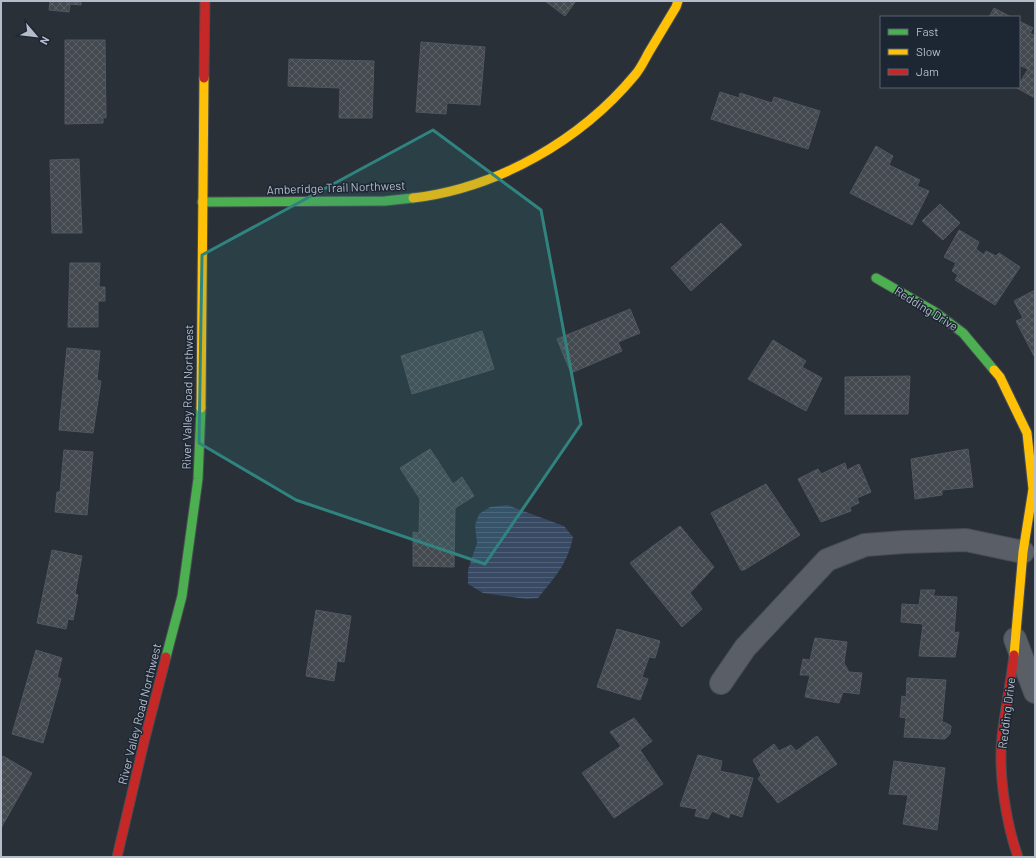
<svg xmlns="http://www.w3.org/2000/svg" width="1036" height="858" viewBox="0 0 1036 858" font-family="Barlow,sans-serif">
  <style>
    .water { fill: url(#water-rules) }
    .building { fill: url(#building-cross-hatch); stroke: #52575f }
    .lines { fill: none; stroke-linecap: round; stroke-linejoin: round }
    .street-casing { stroke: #484c53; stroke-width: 24 }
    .fast-casing { stroke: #484c53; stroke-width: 11 }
    .slow-casing { stroke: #484c53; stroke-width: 11 }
    .jam-casing { stroke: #484c53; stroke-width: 11 }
    .street { stroke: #5a5e66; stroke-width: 22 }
    .fast { stroke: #4caf50; stroke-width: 9 }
    .slow { stroke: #ffc107; stroke-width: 9 }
    .jam { stroke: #c62828; stroke-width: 9 }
    .marked { fill: #308480; fill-opacity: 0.2; stroke: #308480; stroke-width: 3; stroke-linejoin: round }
    .labels { text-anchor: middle; stroke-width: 3; stroke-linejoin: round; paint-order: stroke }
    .street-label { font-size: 12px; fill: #b4bcc9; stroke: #1d2633 }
  </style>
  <defs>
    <pattern id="water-rules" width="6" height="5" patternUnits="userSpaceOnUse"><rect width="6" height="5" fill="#384963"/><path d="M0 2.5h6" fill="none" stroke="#526178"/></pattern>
    <pattern id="building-cross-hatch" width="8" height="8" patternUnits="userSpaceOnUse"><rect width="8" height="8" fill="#444950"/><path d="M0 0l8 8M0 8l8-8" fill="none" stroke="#5d6168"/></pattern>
  </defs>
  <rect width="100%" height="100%" fill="#2a3038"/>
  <path class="water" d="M 507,505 L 564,526 L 573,537 C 567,565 555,577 538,598 L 527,599 L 483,593 L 468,584 L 468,570 L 477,543 L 475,525 L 479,514 L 490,507 Z"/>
  <path class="building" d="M 50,1 L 81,1 L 81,5 L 70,4 L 69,12 L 49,10 Z
    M 545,1 L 576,1 L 565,16 Z
    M 994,8 L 1011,17 L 989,17 Z
    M 1019,21 L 1033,28 L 1030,33 L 1035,36 L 1035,98 L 1017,88 L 1028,69 L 1019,65 Z
    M 65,40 L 105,40 L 106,118 L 103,117 L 103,123 L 65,124 Z
    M 421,42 L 485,47 L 480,105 L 447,103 L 446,114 L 416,112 Z
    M 289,59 L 374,61 L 372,118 L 339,118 L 340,88 L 288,86 Z
    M 720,92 L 739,98 L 740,93 L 772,103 L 774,97 L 820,111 L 808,149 L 711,119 Z
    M 876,146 L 893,156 L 889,165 L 920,180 L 917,186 L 929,191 L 912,225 L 850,193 Z
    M 79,159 L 82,233 L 52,233 L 50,160 Z
    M 940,204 L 960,223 L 943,240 L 922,221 Z
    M 721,223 L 742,245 L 691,291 L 671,268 Z
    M 959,230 L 979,242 L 976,249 L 984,255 L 986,251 L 996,256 L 999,253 L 1020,267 L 995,305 L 955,280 L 958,275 L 952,271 L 956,263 L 944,257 Z
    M 70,263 L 100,263 L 99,287 L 105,287 L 105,301 L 98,301 L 98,327 L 68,327 Z
    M 1035,290 L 1035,356 L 1034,356 L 1016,321 L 1023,318 L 1014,301 Z
    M 630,309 L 640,333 L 618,342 L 622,351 L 571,373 L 557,339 Z
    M 482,331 L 494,369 L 412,394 L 401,356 Z
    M 773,340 L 806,361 L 802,367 L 822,378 L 806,411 L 748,379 Z
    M 67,348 L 100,351 L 97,380 L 101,381 L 93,433 L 59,430 Z
    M 910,376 L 908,414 L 845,414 L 845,377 Z
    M 430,449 L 453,484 L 462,477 L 474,496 L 455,508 L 454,567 L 413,566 L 413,532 L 419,533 L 420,499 L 400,468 Z
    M 968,449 L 973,487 L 942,490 L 942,495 L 915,499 L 911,459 Z
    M 64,450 L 93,452 L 87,515 L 55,512 L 57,492 L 60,492 Z
    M 845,463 L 847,470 L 859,464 L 871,492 L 857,498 L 859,503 L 850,507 L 851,511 L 821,522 L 798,479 L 818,469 L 821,474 Z
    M 766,484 L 800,535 L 744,570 L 741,570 L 711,513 Z
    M 680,526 L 714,567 L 690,593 L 702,609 L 682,627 L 630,563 Z
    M 52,550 L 82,556 L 75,594 L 78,595 L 73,620 L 68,619 L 66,629 L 37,623 Z
    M 921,590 L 935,590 L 933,596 L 957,597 L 954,633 L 959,632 L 955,657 L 919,656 L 923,624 L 901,622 L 902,604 L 919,605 Z
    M 316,610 L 351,616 L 344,662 L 337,661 L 334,681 L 306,676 Z
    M 617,629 L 660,641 L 655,658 L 649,657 L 642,677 L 648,679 L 640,700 L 597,687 Z
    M 815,638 L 847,642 L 844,663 L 849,672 L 862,673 L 859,694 L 843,692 L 839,703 L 805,697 L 810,675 L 800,675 L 803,659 L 810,660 Z
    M 36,650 L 62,658 L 57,677 L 61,679 L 43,743 L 12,734 Z
    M 907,678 L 946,680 L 942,722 L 946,723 L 951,726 L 950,734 L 945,739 L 904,737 L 906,718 L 900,717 L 902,696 L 906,697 Z
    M 634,718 L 652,741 L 640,750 L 663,784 L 614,818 L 582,773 L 621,746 L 610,732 Z
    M 817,736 L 837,764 L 778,803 L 758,779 L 761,775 L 753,760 L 774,744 L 779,751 L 791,745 L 796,751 Z
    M 698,755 L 722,761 L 720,771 L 753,778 L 742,817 L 730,813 L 729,818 L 712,811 L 708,819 L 695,816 L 697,809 L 680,806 Z
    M 3,756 L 32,773 L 1,828 L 1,760 Z
    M 894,761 L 945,768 L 937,830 L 903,824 L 908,795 L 889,794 Z"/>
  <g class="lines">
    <defs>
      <path id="street" d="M 1015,639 L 1035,692
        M 721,683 L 745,648 L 827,560 L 865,545 L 904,542 L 966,540 L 1023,552"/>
      <path id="fast" d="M 202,202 L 385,201 L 413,198
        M 876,278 L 935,312 L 963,333 L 994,370
        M 166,657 L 182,596 L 198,479 L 201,408"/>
      <path id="slow" d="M 413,198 C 498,188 581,140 635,75 C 641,68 645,59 649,52 C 658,37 667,22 676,7 L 678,1
        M 994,370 L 1000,377 L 1027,433 L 1033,489 L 1023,552 L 1014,655
        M 201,408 L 204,78"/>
      <path id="jam" d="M 204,78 L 205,1
        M 1014,655 C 1011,682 1005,709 1002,737 C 998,772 1006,823 1018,857
        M 117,857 L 144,742 L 166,657"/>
    </defs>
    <use href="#street" class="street-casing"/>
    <use href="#fast" class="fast-casing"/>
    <use href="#slow" class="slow-casing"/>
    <use href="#jam" class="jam-casing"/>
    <use href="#street" class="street"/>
    <use href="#fast" class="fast"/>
    <use href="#slow" class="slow"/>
    <use href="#jam" class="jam"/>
  </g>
  <path class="marked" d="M 433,130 L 541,210 L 581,424 L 485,564 L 296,500 L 199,443 L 202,255 Z"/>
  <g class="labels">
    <g class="street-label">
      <text transform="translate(336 188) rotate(-2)" y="4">Amberidge Trail Northwest</text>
      <text transform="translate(926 309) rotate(32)" y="4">Redding Drive</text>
      <text transform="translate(188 397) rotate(-89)" y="4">River Valley Road Northwest</text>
      <text transform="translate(1007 713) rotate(-83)" y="4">Redding Drive</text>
      <text transform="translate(140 714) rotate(-76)" y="4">River Valley Road Northwest</text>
    </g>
  </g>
  <rect width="1036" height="858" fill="none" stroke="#b4bcc9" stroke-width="4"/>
  <rect x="880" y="16" width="140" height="72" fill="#1d2633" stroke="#59626f"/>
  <rect x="888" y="29" width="20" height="6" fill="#4caf50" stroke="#59626f"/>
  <text x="916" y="36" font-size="12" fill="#b4bcc9">Fast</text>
  <rect x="888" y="49" width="20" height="6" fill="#ffc107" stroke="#59626f"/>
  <text x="916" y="56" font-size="12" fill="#b4bcc9">Slow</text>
  <rect x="888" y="69" width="20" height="6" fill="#c62828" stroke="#59626f"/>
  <text x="916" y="76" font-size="12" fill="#b4bcc9">Jam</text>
  <g transform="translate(36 36) rotate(118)" stroke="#1d2633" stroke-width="3" paint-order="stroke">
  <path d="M0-3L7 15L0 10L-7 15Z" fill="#b4bcc9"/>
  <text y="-6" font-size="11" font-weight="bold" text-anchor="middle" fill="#b4bcc9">N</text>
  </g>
</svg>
